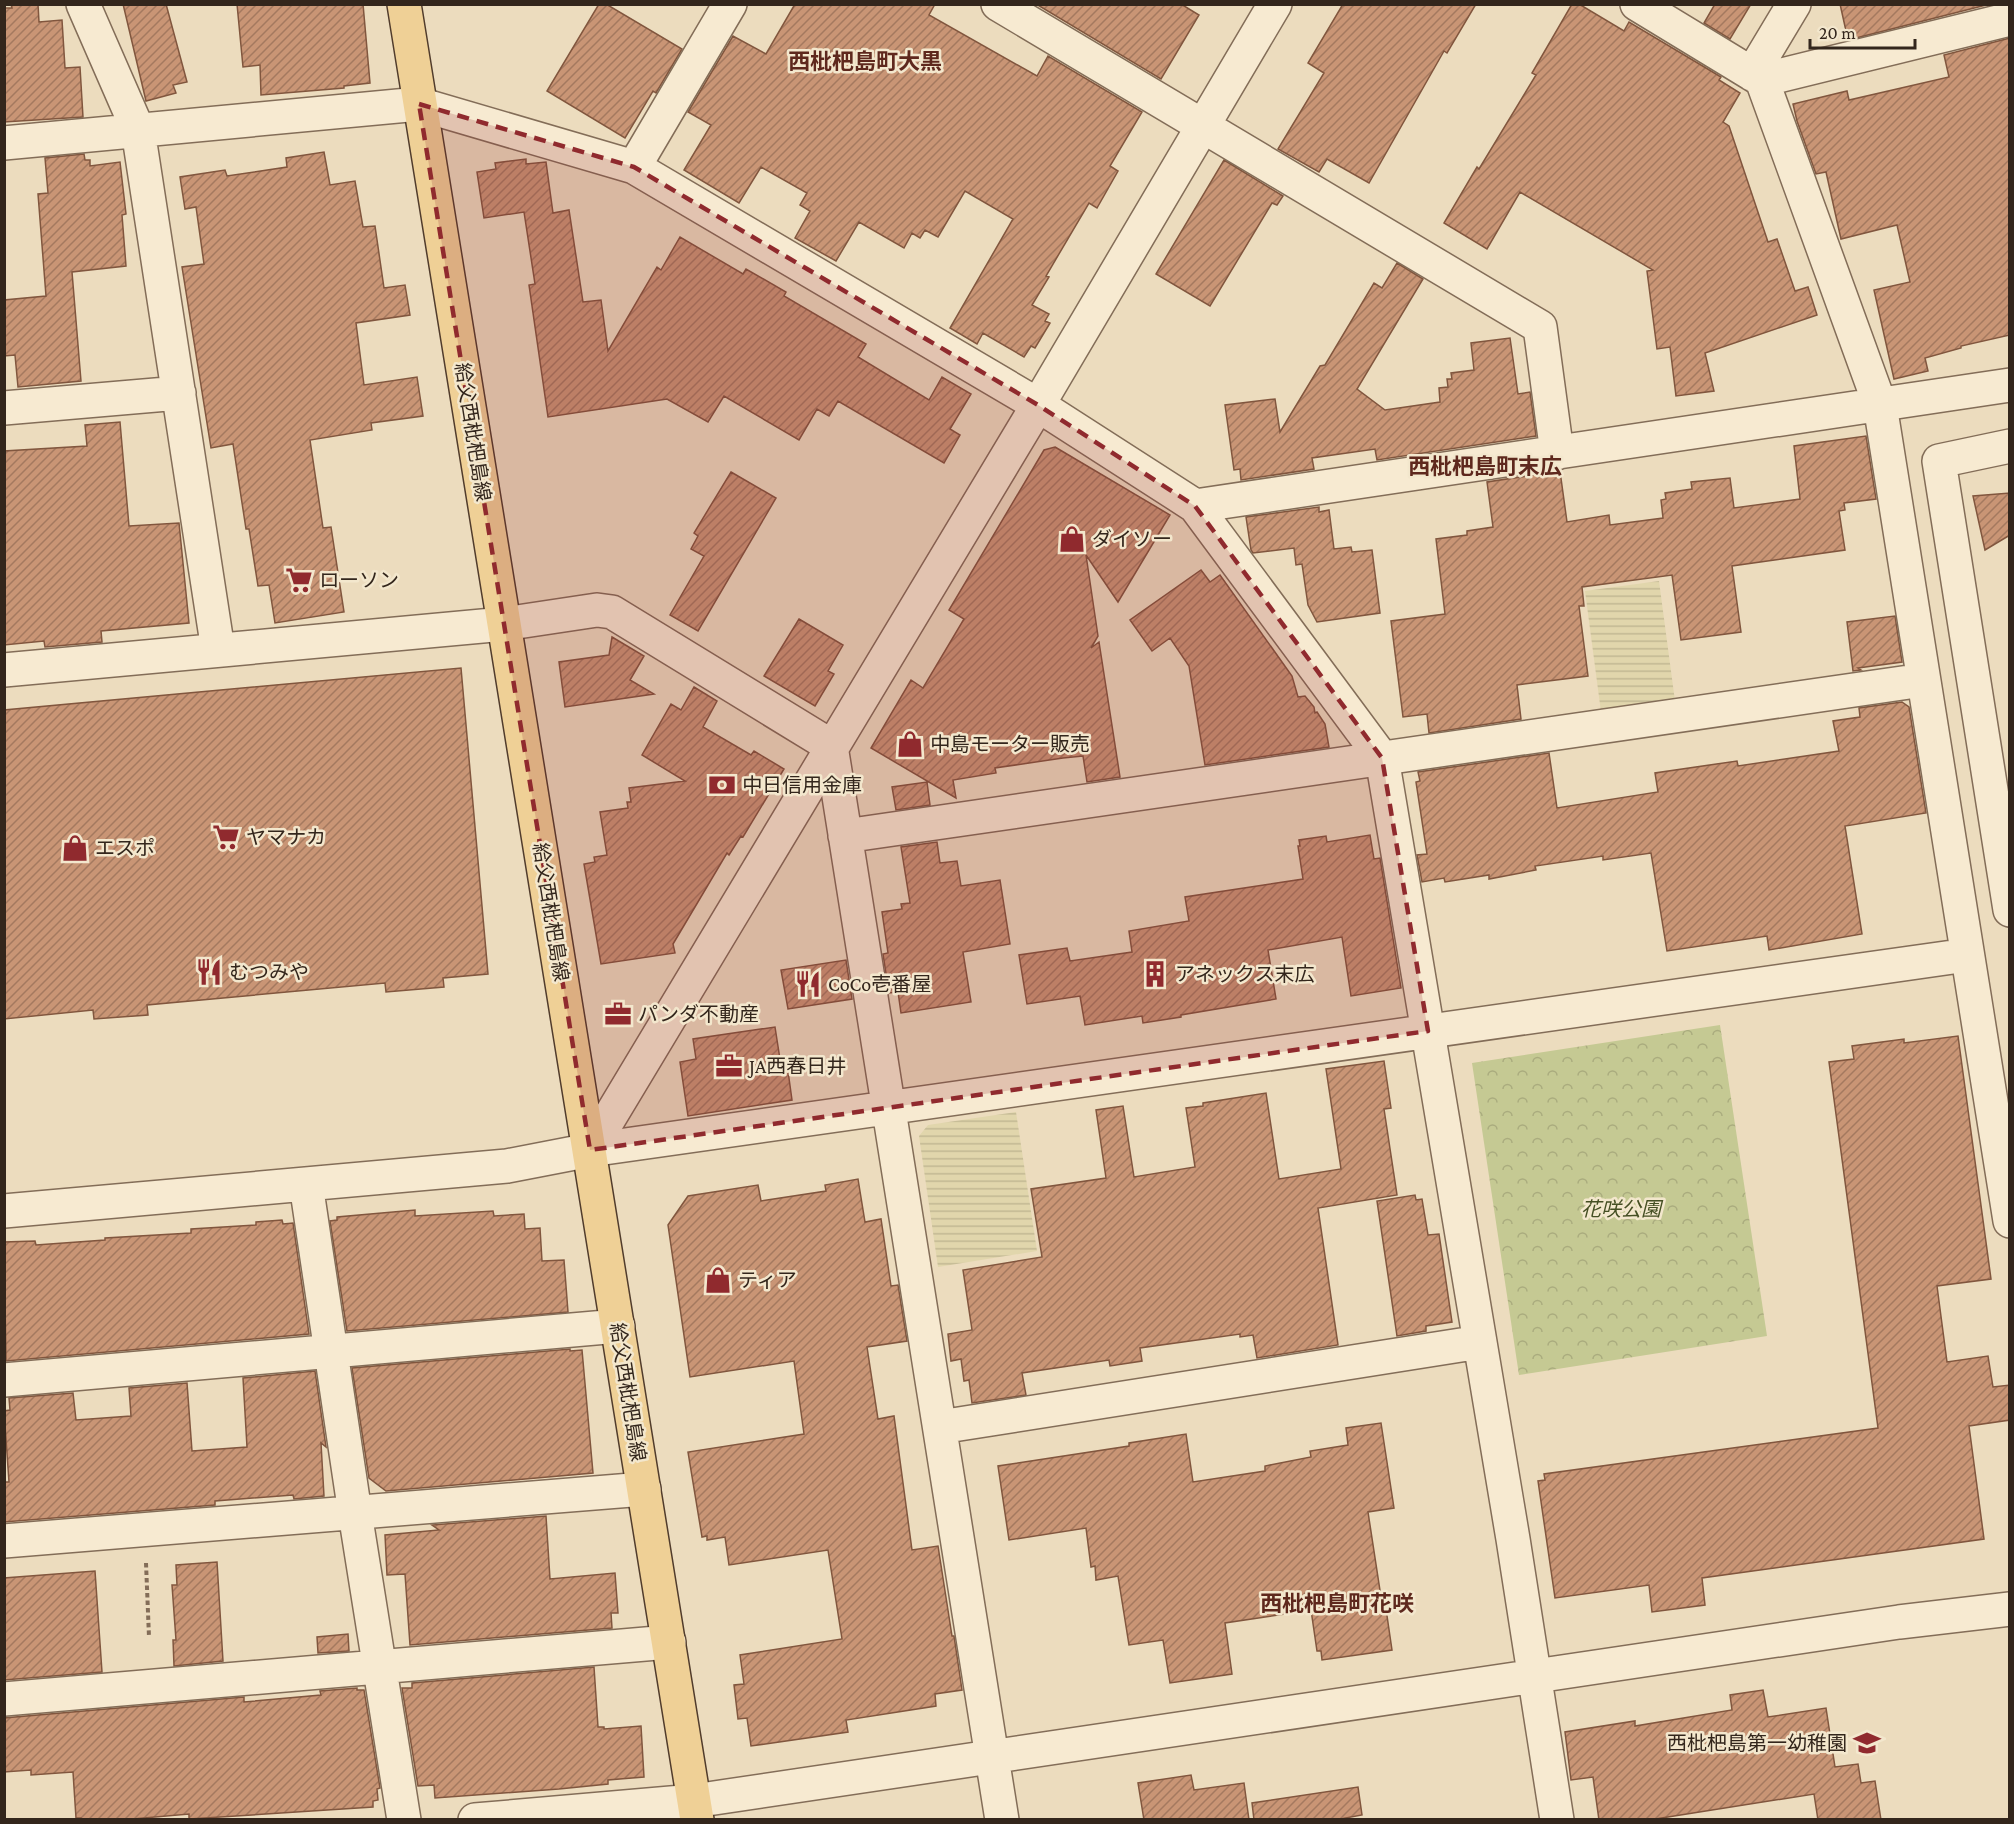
<svg xmlns="http://www.w3.org/2000/svg" width="2014" height="1824" viewBox="0 0 2014 1824" font-family="'Crimson Pro','Noto Sans JP',serif">
  <style>
    .farmland { fill: url(#farmland-rules) }
    .forest { fill: url(#forest-crowns) }
    .building { fill: url(#building-hatch); stroke: #81563e; stroke-width: 1.5 }
    .lines { fill: none; stroke-linecap: round; stroke-linejoin: round }
    .minor-casing { stroke: #836d58; stroke-width: 36 }
    .major-casing { stroke: #513c2c; stroke-width: 36 }
    .path { stroke: #836d58; stroke-width: 4; stroke-dasharray: 4.5 3; stroke-linecap: butt }
    .minor { stroke: #f7ead1; stroke-width: 33 }
    .major { stroke: #efd096; stroke-width: 33 }
    .marked { fill: #902a2e; fill-opacity: 0.2; stroke: #902a2e; stroke-width: 4.5; stroke-dasharray: 12 8; stroke-linejoin: round }
    .labels { text-anchor: middle; stroke-width: 5; stroke-linejoin: round; paint-order: stroke }
    .street-label { font-size: 20px; fill: #33261c; stroke: #f3e7cd }
    .poi-label { font-size: 20px; fill: #33261c; stroke: #f3e7cd; text-anchor: start }
    .park-label { font-size: 20px; font-style: italic; fill: #454f23; stroke: #f3e7cd }
    .quarter-label { font-size: 22px; font-weight: bold; fill: #5e281d; stroke: #f3e7cd }
  </style>
  <defs>
    <pattern id="farmland-rules" width="6" height="5" patternUnits="userSpaceOnUse" patternTransform="scale(1.5)"><rect width="6" height="5" fill="#e1d6ac"/><path d="M0 2.5h6" fill="none" stroke="#c2b893"/></pattern>
    <pattern id="forest-crowns" width="20" height="18" patternUnits="userSpaceOnUse" patternTransform="scale(1.5)"><rect width="20" height="18" fill="#c5c993"/><path d="M2 6a3 3 0 1 1 6 0M12 15a3 3 0 1 1 6 0" fill="none" stroke="#aaac7e"/></pattern>
    <pattern id="building-hatch" width="6" height="6" patternUnits="userSpaceOnUse" patternTransform="scale(1.5)"><rect width="6" height="6" fill="#c99575"/><path d="M-1 1l2-2M0 6l6-6M5 7l2-2" fill="none" stroke="#a4795f"/></pattern>
  </defs>
  <rect width="100%" height="100%" fill="#ecdcbe"/>
  <path class="farmland" d="M 1659,581 L 1675,701 L 1601,712 L 1585,591 Z
    M 1016,1112 L 1037,1251 L 938,1267 L 919,1136 L 928,1125 Z"/>
  <path class="forest" d="M 1720,1025 L 1767,1336 L 1519,1375 L 1472,1063 Z"/>
  <path class="building" d="M 11,4 L 38,4 L 39,22 L 62,20 L 65,68 L 80,67 L 83,117 L 4,122 L 4,8 L 12,8 Z
    M 123,4 L 166,4 L 187,82 L 173,85 L 176,93 L 146,101 Z
    M 237,4 L 363,4 L 370,83 L 344,86 L 344,88 L 261,95 L 260,65 L 243,67 Z
    M 599,4 L 606,4 L 682,49 L 656,93 L 653,91 L 625,138 L 547,91 Z
    M 795,4 L 935,4 L 929,15 L 1037,76 L 1048,56 L 1142,112 L 1110,166 L 1118,171 L 1097,208 L 1089,203 L 1046,276 L 1049,277 L 1032,305 L 1049,314 L 1045,321 L 1050,323 L 1035,348 L 1031,346 L 1024,357 L 983,333 L 977,344 L 950,328 L 1013,219 L 965,191 L 938,237 L 925,230 L 920,238 L 912,233 L 904,248 L 859,222 L 836,261 L 795,238 L 810,211 L 800,205 L 807,193 L 761,167 L 739,203 L 684,170 L 711,125 L 688,112 L 733,36 L 766,54 Z
    M 1036,4 L 1181,4 L 1199,15 L 1161,79 Z
    M 1343,4 L 1476,4 L 1447,53 L 1444,51 L 1369,183 L 1327,159 L 1319,172 L 1278,149 L 1324,73 L 1308,63 Z
    M 1572,4 L 1579,4 L 1624,31 L 1629,22 L 1711,71 L 1721,77 L 1719,80 L 1740,93 L 1723,122 L 1729,126 L 1768,242 L 1777,239 L 1795,291 L 1808,287 L 1817,315 L 1705,353 L 1714,391 L 1676,396 L 1670,347 L 1657,349 L 1647,271 L 1653,270 L 1520,192 L 1487,249 L 1444,223 L 1477,167 L 1479,169 L 1536,75 L 1532,73 Z
    M 1715,4 L 1751,4 L 1730,39 L 1704,23 Z
    M 1840,4 L 1990,4 L 1848,40 Z
    M 2010,38 L 2010,335 L 1961,346 L 1961,348 L 1925,358 L 1928,371 L 1894,379 L 1874,290 L 1910,282 L 1897,225 L 1841,239 L 1826,172 L 1816,174 L 1797,121 L 1793,104 L 1847,91 L 1849,100 L 1949,77 L 1944,55 Z
    M 324,152 L 330,185 L 355,181 L 363,227 L 375,226 L 384,288 L 405,285 L 410,315 L 356,323 L 364,385 L 417,377 L 423,416 L 371,423 L 372,430 L 310,440 L 323,528 L 331,527 L 344,612 L 275,623 L 269,585 L 258,586 L 249,529 L 246,529 L 233,444 L 211,448 L 182,267 L 204,264 L 196,207 L 185,209 L 180,177 L 225,170 L 227,176 L 287,167 L 286,158 Z
    M 84,154 L 85,160 L 90,160 L 90,166 L 120,162 L 126,214 L 122,215 L 126,266 L 72,272 L 81,381 L 18,387 L 15,355 L 4,356 L 4,300 L 46,296 L 38,194 L 48,193 L 45,158 Z
    M 526,159 L 526,164 L 546,162 L 553,213 L 569,210 L 583,302 L 601,300 L 608,351 L 657,267 L 661,270 L 680,237 L 743,274 L 746,269 L 786,292 L 784,296 L 866,344 L 858,357 L 929,400 L 942,377 L 971,394 L 950,429 L 960,435 L 944,463 L 838,401 L 829,416 L 817,409 L 799,440 L 724,396 L 708,422 L 667,399 L 548,417 L 529,285 L 535,284 L 524,212 L 484,218 L 477,172 L 496,169 L 495,163 Z
    M 1224,160 L 1283,196 L 1277,205 L 1272,203 L 1210,306 L 1156,274 Z
    M 1397,263 L 1423,279 L 1357,389 L 1385,410 L 1440,402 L 1439,388 L 1448,387 L 1447,379 L 1452,379 L 1451,373 L 1474,370 L 1471,343 L 1510,338 L 1518,394 L 1530,392 L 1536,436 L 1377,460 L 1375,449 L 1312,458 L 1314,469 L 1241,480 L 1240,469 L 1234,470 L 1225,405 L 1275,399 L 1280,432 L 1320,366 L 1325,365 L 1374,283 L 1382,288 Z
    M 120,422 L 129,526 L 179,523 L 189,623 L 101,631 L 102,642 L 45,647 L 44,641 L 4,645 L 4,451 L 87,446 L 85,425 Z
    M 1866,436 L 1876,499 L 1844,503 L 1845,510 L 1839,511 L 1845,550 L 1732,566 L 1741,632 L 1681,640 L 1672,575 L 1582,587 L 1584,606 L 1579,606 L 1588,676 L 1517,685 L 1521,719 L 1429,733 L 1427,714 L 1403,717 L 1391,621 L 1445,614 L 1436,539 L 1467,535 L 1467,531 L 1493,527 L 1487,482 L 1560,471 L 1567,522 L 1609,515 L 1610,525 L 1663,518 L 1661,500 L 1666,499 L 1665,493 L 1692,489 L 1691,482 L 1730,478 L 1734,508 L 1800,499 L 1794,446 Z
    M 1055,447 L 1170,515 L 1118,602 L 1086,555 L 1098,636 L 1091,648 L 1099,642 L 1120,777 L 1087,782 L 1083,756 L 1063,758 L 995,768 L 996,773 L 953,780 L 956,798 L 871,748 L 911,680 L 923,688 L 964,619 L 949,610 L 1044,450 Z
    M 731,472 L 776,498 L 698,631 L 670,615 L 704,556 L 691,549 L 698,536 L 694,533 Z
    M 2010,493 L 2010,535 L 1985,550 L 1973,496 Z
    M 1319,507 L 1319,512 L 1329,510 L 1334,549 L 1351,547 L 1352,552 L 1372,550 L 1380,613 L 1317,622 L 1308,605 L 1302,564 L 1296,565 L 1294,548 L 1253,553 L 1251,550 L 1246,517 Z
    M 1201,570 L 1210,582 L 1220,575 L 1292,676 L 1298,697 L 1305,696 L 1314,707 L 1315,713 L 1317,712 L 1325,724 L 1329,747 L 1205,765 L 1189,666 L 1170,638 L 1152,651 L 1130,620 Z
    M 1895,616 L 1902,662 L 1858,668 L 1861,670 L 1853,671 L 1847,622 Z
    M 799,619 L 843,645 L 828,671 L 834,674 L 815,706 L 764,676 Z
    M 612,637 L 644,656 L 630,680 L 654,694 L 565,707 L 559,662 L 609,655 Z
    M 461,668 L 488,974 L 443,978 L 444,987 L 386,992 L 385,983 L 147,1005 L 148,1015 L 94,1019 L 93,1010 L 4,1019 L 4,710 Z
    M 694,687 L 717,701 L 703,727 L 751,755 L 754,751 L 784,769 L 743,837 L 741,836 L 729,855 L 727,853 L 673,944 L 675,953 L 601,964 L 584,864 L 595,862 L 594,857 L 607,855 L 600,812 L 628,808 L 627,802 L 631,802 L 629,788 L 685,781 L 642,755 L 671,704 L 681,710 Z
    M 1902,702 L 1909,707 L 1926,813 L 1845,826 L 1862,934 L 1769,950 L 1767,936 L 1667,951 L 1651,853 L 1603,860 L 1603,856 L 1535,866 L 1536,870 L 1489,879 L 1489,875 L 1445,882 L 1444,878 L 1422,882 L 1417,855 L 1427,854 L 1416,782 L 1420,781 L 1418,772 L 1549,753 L 1557,808 L 1658,792 L 1655,773 L 1737,761 L 1738,766 L 1839,751 L 1833,721 L 1860,717 L 1859,708 Z
    M 927,782 L 930,805 L 896,810 L 892,787 Z
    M 1370,835 L 1374,859 L 1380,858 L 1401,988 L 1351,996 L 1342,937 L 1268,950 L 1276,999 L 1181,1015 L 1181,1017 L 1143,1023 L 1142,1016 L 1085,1025 L 1080,996 L 1027,1004 L 1019,955 L 1067,948 L 1070,961 L 1132,952 L 1129,931 L 1189,921 L 1185,897 L 1303,879 L 1298,846 L 1300,846 L 1299,840 L 1326,836 L 1327,842 Z
    M 937,842 L 940,863 L 957,861 L 961,886 L 1000,880 L 1010,944 L 963,952 L 971,1002 L 901,1013 L 898,992 L 889,993 L 883,954 L 888,953 L 882,912 L 902,909 L 901,904 L 910,903 L 901,847 Z
    M 846,960 L 852,999 L 788,1009 L 781,970 Z
    M 775,1027 L 782,1072 L 788,1071 L 792,1100 L 688,1116 L 680,1062 L 696,1059 L 693,1039 Z
    M 1958,1036 L 1991,1279 L 1937,1286 L 1947,1362 L 1988,1356 L 1993,1387 L 2010,1385 L 2010,1420 L 1969,1426 L 1984,1539 L 1702,1578 L 1705,1605 L 1652,1612 L 1649,1585 L 1555,1598 L 1538,1481 L 1545,1480 L 1544,1474 L 1878,1428 L 1829,1062 L 1854,1059 L 1852,1046 L 1904,1039 L 1904,1043 Z
    M 1384,1061 L 1391,1108 L 1384,1109 L 1397,1195 L 1318,1208 L 1338,1345 L 1257,1358 L 1253,1335 L 1240,1337 L 1240,1334 L 1140,1348 L 1142,1361 L 1110,1366 L 1109,1360 L 1022,1373 L 1026,1395 L 972,1403 L 969,1380 L 964,1381 L 961,1359 L 951,1361 L 948,1334 L 972,1330 L 963,1270 L 1042,1257 L 1031,1189 L 1106,1178 L 1096,1110 L 1123,1106 L 1134,1177 L 1195,1167 L 1186,1108 L 1203,1106 L 1203,1103 L 1266,1093 L 1279,1179 L 1341,1169 L 1326,1069 Z
    M 858,1179 L 865,1222 L 881,1219 L 891,1286 L 898,1285 L 907,1341 L 867,1347 L 878,1419 L 894,1416 L 912,1550 L 938,1546 L 952,1636 L 954,1636 L 962,1690 L 935,1694 L 936,1706 L 846,1720 L 848,1732 L 751,1746 L 747,1718 L 738,1719 L 734,1685 L 744,1684 L 740,1655 L 842,1639 L 828,1550 L 729,1565 L 725,1537 L 707,1540 L 707,1536 L 702,1537 L 688,1452 L 804,1434 L 794,1361 L 690,1377 L 668,1225 L 688,1196 L 758,1185 L 761,1201 L 826,1191 L 825,1185 Z
    M 1415,1195 L 1416,1200 L 1422,1199 L 1428,1235 L 1439,1234 L 1452,1322 L 1426,1326 L 1426,1331 L 1397,1336 L 1377,1201 Z
    M 415,1210 L 415,1216 L 493,1211 L 494,1216 L 524,1214 L 525,1229 L 540,1228 L 542,1261 L 564,1260 L 568,1312 L 347,1331 L 330,1221 L 337,1220 L 337,1217 Z
    M 282,1220 L 283,1224 L 293,1223 L 309,1334 L 6,1361 L 4,1242 L 35,1241 L 36,1245 L 105,1240 L 105,1238 L 191,1233 L 191,1229 L 256,1225 L 256,1222 Z
    M 570,1349 L 570,1351 L 582,1350 L 593,1473 L 386,1491 L 369,1478 L 352,1368 Z
    M 315,1371 L 326,1447 L 321,1443 L 324,1496 L 294,1499 L 293,1495 L 215,1501 L 215,1505 L 4,1522 L 4,1482 L 9,1482 L 4,1411 L 10,1410 L 9,1398 L 73,1393 L 76,1420 L 131,1416 L 129,1388 L 187,1383 L 192,1451 L 247,1447 L 243,1378 Z
    M 1381,1423 L 1394,1508 L 1368,1512 L 1383,1610 L 1386,1609 L 1392,1650 L 1322,1660 L 1321,1651 L 1317,1651 L 1311,1610 L 1225,1623 L 1232,1674 L 1170,1683 L 1163,1640 L 1129,1645 L 1118,1576 L 1096,1580 L 1095,1566 L 1091,1567 L 1086,1528 L 1009,1540 L 998,1466 L 1129,1446 L 1129,1443 L 1186,1434 L 1193,1482 L 1265,1471 L 1265,1466 L 1311,1457 L 1310,1451 L 1348,1445 L 1346,1428 Z
    M 546,1516 L 550,1579 L 615,1573 L 618,1613 L 611,1613 L 612,1628 L 410,1645 L 405,1574 L 387,1575 L 385,1535 L 439,1530 L 432,1525 Z
    M 217,1562 L 223,1661 L 174,1666 L 173,1640 L 176,1640 L 172,1585 L 177,1585 L 176,1565 Z
    M 95,1571 L 102,1672 L 4,1680 L 4,1578 Z
    M 348,1634 L 349,1651 L 318,1653 L 317,1637 Z
    M 594,1667 L 598,1727 L 604,1727 L 604,1729 L 641,1726 L 644,1777 L 608,1780 L 608,1784 L 559,1789 L 435,1798 L 434,1785 L 418,1786 L 402,1688 L 412,1688 L 412,1683 Z
    M 357,1688 L 357,1690 L 364,1690 L 380,1788 L 377,1789 L 378,1800 L 373,1801 L 373,1807 L 189,1819 L 189,1814 L 121,1820 L 81,1820 L 81,1818 L 76,1818 L 73,1772 L 31,1775 L 31,1770 L 4,1772 L 4,1718 L 244,1697 L 244,1702 L 321,1695 L 320,1691 Z
    M 1763,1690 L 1768,1717 L 1826,1708 L 1835,1767 L 1858,1764 L 1861,1783 L 1875,1781 L 1881,1820 L 1818,1820 L 1814,1794 L 1649,1820 L 1599,1820 L 1593,1777 L 1571,1780 L 1565,1732 L 1635,1721 L 1635,1726 L 1732,1710 L 1730,1695 Z
    M 1191,1775 L 1194,1790 L 1244,1783 L 1249,1820 L 1144,1820 L 1138,1783 Z
    M 1358,1787 L 1362,1815 L 1335,1820 L 1254,1820 L 1252,1803 Z"/>
  <g class="lines">
    <defs>
      <path id="minor" d="M 83,4 L 138,130 L 218,650
        M 998,4 L 1540,327 L 1557,453
        M 1637,4 L 1762,80 L 1880,405 L 2010,1221
        M 1752,74 L 1794,4
        M 1762,80 L 2010,19
        M 4,143 L 419,104 L 634,167 L 1038,405 L 1195,506 L 1382,758 L 1513,1539 L 1557,1820
        M 634,167 L 730,4
        M 4,408 L 179,393
        M 2010,446 L 1939,461 L 2010,910
        M 1195,506 L 2010,385
        M 4,670 L 504,624 L 597,610 L 612,612 L 831,746 L 1002,1820
        M 845,836 L 1923,680
        M 590,1150 L 1038,405 L 1275,4
        M 306,1184 L 355,1513 L 404,1820
        M 4,1211 L 507,1166 L 590,1150 L 1967,955
        M 4,1380 L 618,1326
        M 940,1427 L 1480,1342
        M 4,1541 L 644,1489
        M 4,1699 L 669,1642
        M 475,1820 L 694,1801 L 1899,1622 L 2010,1609"/>
      <path id="major" d="M 404,4 L 697,1820"/>
    </defs>
    <use href="#minor" class="minor-casing"/>
    <use href="#major" class="major-casing"/>
    <path class="path" d="M 146,1563 L 149,1637"/>
    <use href="#minor" class="minor"/>
    <use href="#major" class="major"/>
  </g>
  <path class="marked" d="M 419,104 L 634,167 L 1038,405 L 1195,506 L 1382,758 L 1428,1031 L 590,1150 Z"/>
  <defs>
    <symbol id="shop-bare" viewBox="-9 -9 18 18"><path d="M-5-2.5h2.3a2.7 3.5 0 0 1 5.4 0H5L5.5 6h-11ZM-1.5-2.5h3a1.5 2.3 0 0 0-3 0Z" fill="#902a2e" stroke="#f3e7cd" stroke-width="2.5" paint-order="stroke"/></symbol>
    <symbol id="supermarket-bare" viewBox="-9 -9 18 18"><path d="M-6-5.5h2.5l.6 2H6L4.5 2H-2.5L-4.4-4H-6ZM-1.5 3.2a1.3 1.3 0 1 0 .1 0ZM3 3.2a1.3 1.3 0 1 0 .1 0Z" fill="#902a2e" stroke="#f3e7cd" stroke-width="2.5" paint-order="stroke"/></symbol>
    <symbol id="bank-bare" viewBox="-9 -9 18 18"><path d="M-6-4H6V4H-6ZM0-2.3a2.3 2.3 0 1 0 0 4.6a2.3 2.3 0 1 0 0-4.6Z" fill="#902a2e" stroke="#f3e7cd" stroke-width="2.5" paint-order="stroke"/></symbol>
    <symbol id="restaurant-bare" viewBox="-9 -9 18 18"><path d="M-5-6h1v4h1v-4h1v4h1v-4h1v5L-1.5 .5V6h-2V.5L-5-1ZM5-6V6H3V1.5H1.5Q1.5-4 5-6Z" fill="#902a2e" stroke="#f3e7cd" stroke-width="2.5" paint-order="stroke"/></symbol>
    <symbol id="building-bare" viewBox="-9 -9 18 18"><path d="M-4-6H4V6H1V3H-1V6H-4ZM-2.5-4.3h1.7v1.8h-1.7ZM.8-4.3h1.7v1.8H.8ZM-2.5-1h1.7V.8h-1.7ZM.8-1h1.7V.8H.8Z" fill="#902a2e" stroke="#f3e7cd" stroke-width="2.5" paint-order="stroke"/></symbol>
    <symbol id="office-bare" viewBox="-9 -9 18 18"><path d="M-6-3h4V-5.5h4V-3h4V5H-6ZM-1-4.5V-3h2v-1.5ZM-6 0V1H6V0Z" fill="#902a2e" stroke="#f3e7cd" stroke-width="2.5" paint-order="stroke"/></symbol>
    <symbol id="school-bare" viewBox="-9 -9 18 18"><path d="M0-5L7-2L0 1L-7-2ZM-4 1L0 2.5L4 1V4Q0 6-4 4Z" fill="#902a2e" stroke="#f3e7cd" stroke-width="2.5" paint-order="stroke"/></symbol>
  </defs>
  <g fill-rule="evenodd">
    <use href="#shop-bare" x="1053" y="520" width="38" height="38"/>
    <use href="#supermarket-bare" x="280" y="561" width="38" height="38"/>
    <use href="#shop-bare" x="891" y="725" width="38" height="38"/>
    <use href="#bank-bare" x="703" y="766" width="38" height="38"/>
    <use href="#supermarket-bare" x="207" y="818" width="38" height="38"/>
    <use href="#shop-bare" x="56" y="829" width="38" height="38"/>
    <use href="#restaurant-bare" x="190" y="953" width="38" height="38"/>
    <use href="#building-bare" x="1136" y="955" width="38" height="38"/>
    <use href="#restaurant-bare" x="789" y="965" width="38" height="38"/>
    <use href="#office-bare" x="599" y="995" width="38" height="38"/>
    <use href="#office-bare" x="710" y="1047" width="38" height="38"/>
    <use href="#shop-bare" x="699" y="1261" width="38" height="38"/>
    <use href="#school-bare" x="1848" y="1724" width="38" height="38"/>
  </g>
  <g class="labels">
    <g class="street-label">
      <text transform="translate(473 432) rotate(81)" y="7">給父西枇杷島線</text>
      <text transform="translate(551 912) rotate(81)" y="7">給父西枇杷島線</text>
      <text transform="translate(628 1392) rotate(81)" y="7">給父西枇杷島線</text>
    </g>
    <g class="poi-label">
      <text x="1092" y="546">ダイソー</text>
      <text x="319" y="587">ローソン</text>
      <text x="930" y="751">中島モーター販売</text>
      <text x="742" y="792">中日信用金庫</text>
      <text x="246" y="844">ヤマナカ</text>
      <text x="95" y="855">エスポ</text>
      <text x="229" y="979">むつみや</text>
      <text x="1175" y="981">アネックス末広</text>
      <text x="828" y="991">CoCo壱番屋</text>
      <text x="638" y="1021">パンダ不動産</text>
      <text x="749" y="1073">JA西春日井</text>
      <text x="738" y="1287">ティア</text>
      <text x="1847" y="1750" text-anchor="end">西枇杷島第一幼稚園</text>
    </g>
    <g class="park-label">
      <text x="1621" y="1216">花咲公園</text>
    </g>
    <g class="quarter-label">
      <text x="865" y="69">西枇杷島町大黒</text>
      <text x="1485" y="474">西枇杷島町末広</text>
      <text x="1337" y="1611">西枇杷島町花咲</text>
    </g>
  </g>
  <rect width="2014" height="1824" fill="none" stroke="#33261c" stroke-width="12"/>
  <path d="M1810 39v9h105v-9" fill="none" stroke="#33261c" stroke-width="3"/>
  <text x="1819" y="39" font-size="18" fill="#33261c" stroke="#f3e7cd" stroke-width="4.5" paint-order="stroke">20 m</text>
</svg>
